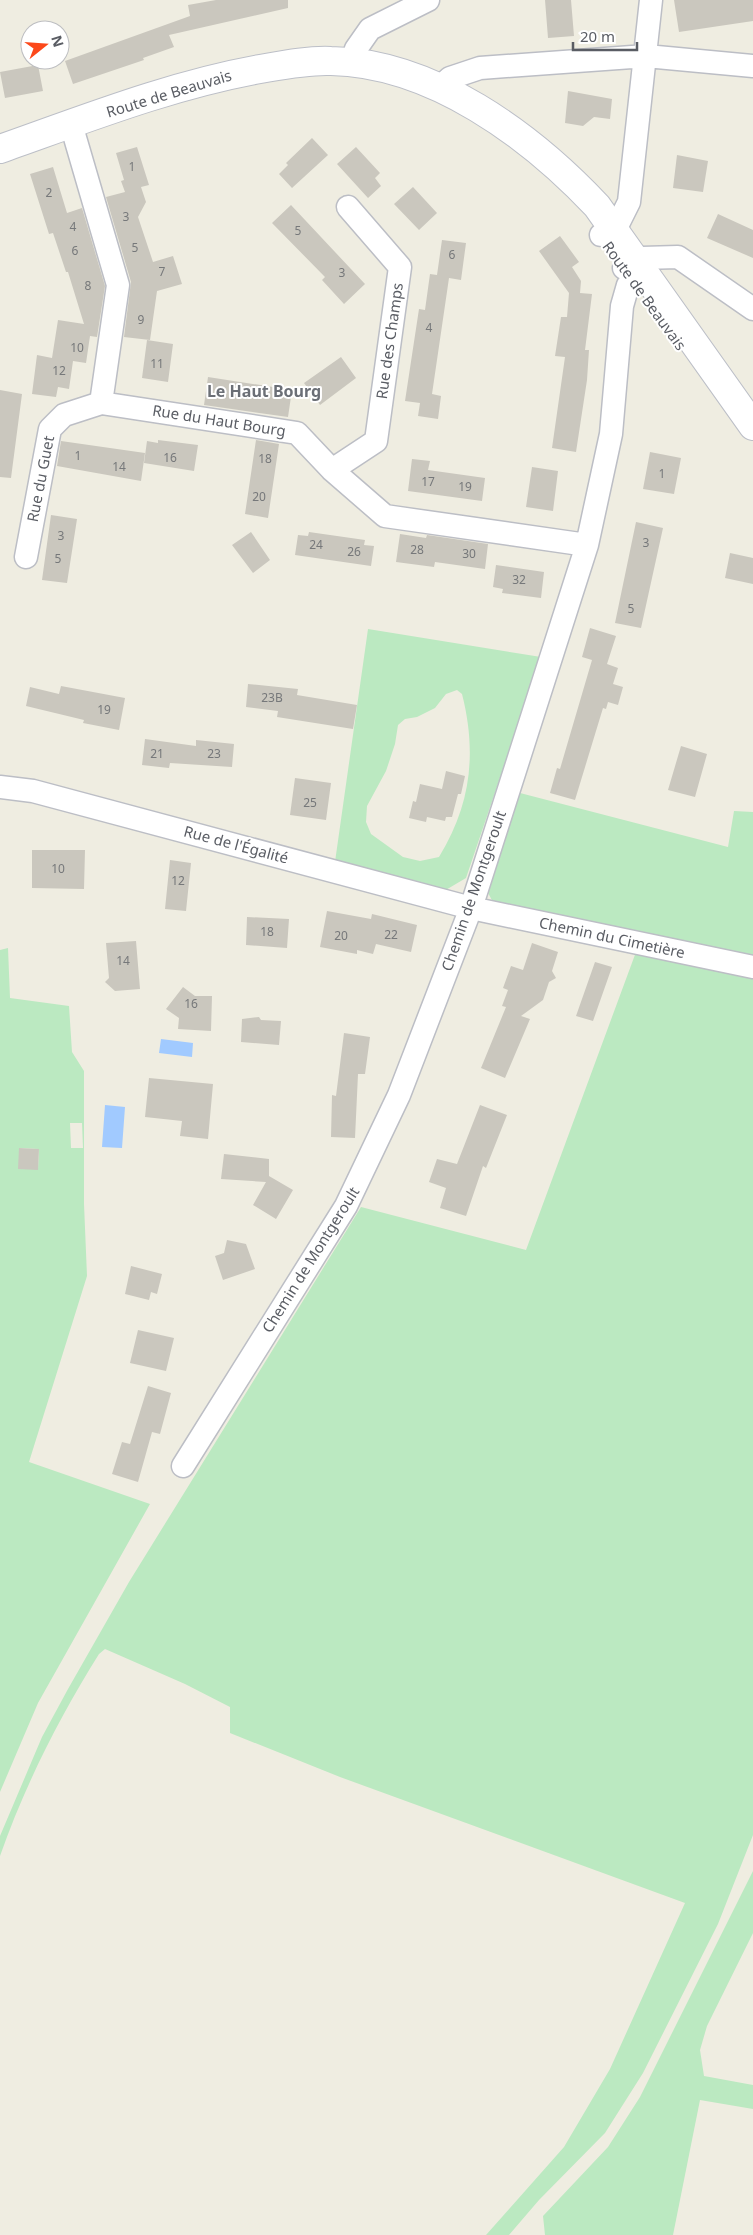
<svg xmlns="http://www.w3.org/2000/svg" width="753" height="2235" viewBox="0 0 753 2235" font-family="'Noto Sans',sans-serif">
  <style>
    .green { fill: #bbe9c1; fill-rule: evenodd }
    .water { fill: #a1caff }
    .building { fill: #cac7be }
    .lines { fill: none; stroke-linecap: round; stroke-linejoin: round }
    .minor-casing { stroke: #bcbec5; stroke-width: 25 }
    .secondary-casing { stroke: #bcbfc7; stroke-width: 30 }
    .minor { stroke: #fff; stroke-width: 22 }
    .secondary { stroke: #fff; stroke-width: 28 }
    .labels { text-anchor: middle; stroke-width: 4; stroke-linejoin: round; paint-order: stroke }
    .number-label { font-size: 12px; fill: #76787a }
    .street-label { font-size: 15px; fill: #5a5d64; stroke: #fff }
    .neighbourhood-label { font-size: 16px; font-weight: bold; fill: #6b6f76; stroke: #fff }
  </style>
  <rect width="100%" height="100%" fill="#efede1"/>
  <path class="green" d="M 368,629 L 541,657 L 466,878 L 444,891 L 335,862 ZM 457,690 L 462,694 C 477,753 471,805 439,857 L 420,861 L 403,857 L 371,834 L 366,822 L 367,806 L 386,771 L 395,744 L 398,725 L 405,719 L 417,717 L 435,708 L 446,694 Z
    M 520,793 L 728,847 L 734,811 L 753,812 L 753,958 L 494,904 L 487,891 Z
    M 8,948 L 10,998 L 69,1006 L 72,1052 L 84,1071 L 84,1204 L 87,1276 L 29,1462 L 150,1504 L 38,1703 L 0,1792 L 0,950 ZM 70,1123 L 82,1123 L 83,1148 L 71,1148 ZM 19,1148 L 39,1149 L 38,1169 Z
    M 636,952 L 753,977 L 753,1835 L 718,1924 L 643,2073 L 605,2133 L 539,2200 L 509,2235 L 486,2235 L 564,2147 L 610,2069 L 685,1903 L 340,1777 L 230,1733 L 230,1707 L 185,1684 L 105,1649 L 99,1654 C 59,1718 25,1785 0,1856 L 0,1836 L 42,1737 L 68,1689 L 129,1582 L 361,1207 L 526,1250 Z
    M 753,1871 L 753,1933 L 707,2026 L 700,2050 L 704,2076 L 753,2085 L 753,2109 L 700,2100 L 673,2235 L 545,2235 L 543,2216 L 608,2147 L 640,2097 Z"/>
  <path class="water" d="M 161,1039 L 193,1043 L 192,1057 L 159,1053 Z
    M 105,1105 L 125,1107 L 122,1148 L 102,1147 Z"/>
  <path class="building" d="M 216,0 L 288,0 L 288,8 L 169,35 L 174,47 L 143,58 L 144,60 L 73,84 L 65,61 L 190,16 L 188,5 Z
    M 545,0 L 571,0 L 574,36 L 548,38 Z
    M 674,0 L 753,0 L 753,21 L 679,32 Z
    M 38,65 L 43,91 L 5,98 L 0,72 Z
    M 568,91 L 612,99 L 610,119 L 594,117 L 583,126 L 565,123 Z
    M 312,138 L 328,155 L 292,188 L 279,174 L 288,165 L 286,163 Z
    M 137,147 L 149,185 L 141,187 L 146,202 L 138,217 L 153,262 L 173,256 L 182,284 L 157,291 L 150,340 L 124,337 L 131,282 L 106,197 L 125,192 L 121,181 L 124,180 L 116,153 Z
    M 356,147 L 380,173 L 375,178 L 381,186 L 368,198 L 337,164 Z
    M 677,155 L 708,161 L 703,192 L 673,188 Z
    M 53,167 L 67,213 L 82,208 L 105,286 L 97,337 L 90,336 L 86,363 L 73,361 L 69,389 L 58,387 L 56,397 L 32,394 L 37,355 L 52,358 L 58,320 L 84,324 L 68,272 L 66,272 L 53,233 L 49,234 L 30,174 Z
    M 413,187 L 437,213 L 419,230 L 394,204 Z
    M 291,205 L 365,284 L 344,304 L 322,280 L 325,277 L 272,223 Z
    M 718,214 L 753,230 L 753,258 L 707,238 Z
    M 560,236 L 579,262 L 572,267 L 581,281 L 580,293 L 592,294 L 585,350 L 589,350 L 587,380 L 576,452 L 552,448 L 565,357 L 555,356 L 561,317 L 567,317 L 569,293 L 539,251 Z
    M 442,240 L 466,243 L 461,280 L 449,278 L 432,394 L 441,396 L 438,419 L 418,416 L 420,403 L 405,401 L 419,309 L 425,310 L 430,274 L 437,275 Z
    M 147,340 L 173,344 L 168,382 L 142,378 Z
    M 341,357 L 356,378 L 320,405 L 304,383 Z
    M 208,377 L 292,390 L 288,417 L 204,405 Z
    M 0,390 L 22,394 L 11,478 L 0,477 Z
    M 158,440 L 198,445 L 194,471 L 144,463 L 147,441 L 158,443 Z
    M 256,440 L 279,444 L 268,518 L 245,514 Z
    M 61,441 L 145,453 L 141,481 L 57,466 Z
    M 650,452 L 681,458 L 674,494 L 643,489 Z
    M 412,459 L 430,461 L 428,470 L 485,478 L 482,501 L 408,491 Z
    M 532,467 L 558,471 L 553,511 L 526,507 Z
    M 51,515 L 77,519 L 67,583 L 42,580 Z
    M 636,522 L 663,528 L 641,628 L 615,623 Z
    M 251,532 L 270,560 L 253,573 L 232,545 Z
    M 309,532 L 365,540 L 364,545 L 374,546 L 371,566 L 295,555 L 298,535 L 308,536 Z
    M 400,534 L 426,538 L 427,535 L 488,544 L 485,569 L 435,562 L 434,567 L 396,562 Z
    M 730,553 L 753,558 L 753,584 L 725,578 Z
    M 496,565 L 544,572 L 541,598 L 502,593 L 503,589 L 493,587 Z
    M 590,628 L 616,636 L 607,664 L 618,668 L 613,684 L 623,687 L 618,705 L 608,702 L 606,709 L 603,708 L 575,800 L 550,793 L 557,768 L 560,769 L 592,660 L 582,657 Z
    M 248,684 L 298,689 L 297,695 L 357,705 L 353,729 L 277,717 L 278,711 L 246,707 Z
    M 61,686 L 125,698 L 119,730 L 83,723 L 84,720 L 26,706 L 30,687 L 59,694 Z
    M 145,739 L 196,746 L 196,740 L 234,744 L 232,767 L 170,763 L 169,768 L 142,765 Z
    M 681,746 L 707,754 L 695,797 L 668,790 Z
    M 446,771 L 465,776 L 461,794 L 458,794 L 452,817 L 446,817 L 445,821 L 427,817 L 426,822 L 409,818 L 413,801 L 416,802 L 420,784 L 442,789 Z
    M 295,778 L 331,783 L 326,820 L 290,815 Z
    M 32,850 L 85,850 L 84,889 L 32,888 Z
    M 170,860 L 191,863 L 186,911 L 165,909 Z
    M 327,911 L 371,919 L 372,914 L 417,925 L 411,952 L 376,944 L 373,954 L 357,950 L 357,954 L 320,947 Z
    M 247,917 L 289,919 L 287,948 L 246,945 Z
    M 136,941 L 140,989 L 115,991 L 105,982 L 109,978 L 106,943 Z
    M 532,943 L 558,952 L 552,971 L 556,978 L 549,982 L 543,1000 L 521,1016 L 530,1019 L 505,1078 L 481,1068 L 506,1007 L 502,1006 L 508,990 L 503,988 L 511,966 L 523,970 Z
    M 595,962 L 612,967 L 593,1021 L 576,1016 Z
    M 183,987 L 195,996 L 212,996 L 211,1031 L 178,1029 L 179,1018 L 166,1009 Z
    M 259,1017 L 261,1020 L 281,1021 L 279,1045 L 241,1042 L 242,1019 Z
    M 344,1033 L 370,1037 L 365,1074 L 358,1074 L 355,1138 L 331,1137 L 332,1095 L 336,1096 Z
    M 149,1078 L 213,1084 L 208,1139 L 180,1136 L 182,1121 L 145,1117 Z
    M 480,1105 L 507,1115 L 486,1168 L 483,1166 L 466,1216 L 440,1208 L 446,1188 L 429,1182 L 437,1159 L 457,1164 Z
    M 19,1148 L 39,1149 L 38,1170 L 18,1169 Z
    M 224,1154 L 269,1159 L 269,1176 L 293,1190 L 276,1219 L 253,1205 L 266,1182 L 221,1179 Z
    M 227,1240 L 246,1244 L 255,1269 L 223,1280 L 215,1256 L 224,1253 Z
    M 131,1266 L 162,1274 L 157,1294 L 151,1292 L 149,1300 L 125,1294 Z
    M 138,1330 L 174,1338 L 166,1371 L 130,1363 Z
    M 148,1386 L 171,1393 L 160,1434 L 152,1432 L 138,1482 L 112,1474 L 122,1442 L 130,1444 Z"/>
  <g class="lines">
    <defs>
      <path id="minor" d="M 351,63 L 356,49 L 370,29 L 428,0
        M 440,87 L 450,78 L 480,68 L 646,56 L 753,66
        M 71,124 L 118,285 L 101,403 L 297,433 L 332,470 L 385,516 L 587,545
        M 601,235 L 617,226 L 629,202 L 651,0
        M 624,268 L 642,258 L 678,257 L 753,309
        M 332,470 L 376,441 L 400,267 L 348,207
        M 26,557 L 50,429 L 64,415 L 101,403
        M 0,787 L 33,791 L 471,908 L 753,967
        M 183,1466 L 346,1206 L 399,1095 L 471,908 L 587,545 L 611,434 L 622,306 L 628,285 L 642,271"/>
      <path id="secondary" d="M 0,149 C 85,119 171,85 260,69 C 283,65 308,60 331,61 C 433,63 530,135 597,206 L 753,426"/>
    </defs>
    <use href="#minor" class="minor-casing"/>
    <use href="#secondary" class="secondary-casing"/>
    <use href="#minor" class="minor"/>
    <use href="#secondary" class="secondary"/>
  </g>
  <g class="labels">
    <g class="number-label">
      <text x="132" y="171">1</text>
      <text x="49" y="197">2</text>
      <text x="126" y="221">3</text>
      <text x="73" y="231">4</text>
      <text x="298" y="235">5</text>
      <text x="135" y="252">5</text>
      <text x="75" y="255">6</text>
      <text x="452" y="259">6</text>
      <text x="162" y="276">7</text>
      <text x="342" y="277">3</text>
      <text x="88" y="290">8</text>
      <text x="141" y="324">9</text>
      <text x="429" y="332">4</text>
      <text x="77" y="352">10</text>
      <text x="157" y="368">11</text>
      <text x="59" y="375">12</text>
      <text x="78" y="460">1</text>
      <text x="170" y="462">16</text>
      <text x="265" y="463">18</text>
      <text x="119" y="471">14</text>
      <text x="662" y="478">1</text>
      <text x="428" y="486">17</text>
      <text x="465" y="491">19</text>
      <text x="259" y="501">20</text>
      <text x="61" y="540">3</text>
      <text x="646" y="547">3</text>
      <text x="316" y="549">24</text>
      <text x="417" y="554">28</text>
      <text x="354" y="556">26</text>
      <text x="469" y="558">30</text>
      <text x="58" y="563">5</text>
      <text x="519" y="584">32</text>
      <text x="631" y="613">5</text>
      <text x="272" y="702">23B</text>
      <text x="104" y="714">19</text>
      <text x="157" y="758">21</text>
      <text x="214" y="758">23</text>
      <text x="310" y="807">25</text>
      <text x="58" y="873">10</text>
      <text x="178" y="885">12</text>
      <text x="267" y="936">18</text>
      <text x="391" y="939">22</text>
      <text x="341" y="940">20</text>
      <text x="123" y="965">14</text>
      <text x="191" y="1008">16</text>
    </g>
    <g class="street-label">
      <text transform="translate(169 94) rotate(-17)" y="5">Route de Beauvais</text>
      <text transform="translate(644 296) rotate(54)" y="5">Route de Beauvais</text>
      <text transform="translate(390 341) rotate(-82)" y="5">Rue des Champs</text>
      <text transform="translate(219 421) rotate(9)" y="5">Rue du Haut Bourg</text>
      <text transform="translate(41 479) rotate(-79)" y="5">Rue du Guet</text>
      <text transform="translate(236 845) rotate(15)" y="5">Rue de l'Égalité</text>
      <text transform="translate(474 891) rotate(-71)" y="5">Chemin de Montgeroult</text>
      <text transform="translate(612 938) rotate(12)" y="5">Chemin du Cimetière</text>
      <text transform="translate(311 1260) rotate(-58)" y="5">Chemin de Montgeroult</text>
    </g>
    <g class="neighbourhood-label">
      <text x="264" y="397">Le Haut Bourg</text>
    </g>
  </g>
  <g transform="translate(45 45) rotate(73)"><circle r="24" fill="#ffffff" stroke="#bdbec1"/>
  <path d="M0-4L9 19L0 12L-9 19Z" fill="#fc481a"/>
  <text y="-8" font-size="14" font-weight="bold" text-anchor="middle" fill="#5a5d64">N</text>
  </g>
  <path d="M573 42v8h64v-8" fill="none" stroke="#5a5d64" stroke-width="2.5"/>
  <text x="580" y="42" font-size="15" fill="#5a5d64" stroke="#ffffff" stroke-width="4" paint-order="stroke">20 m</text>
</svg>
